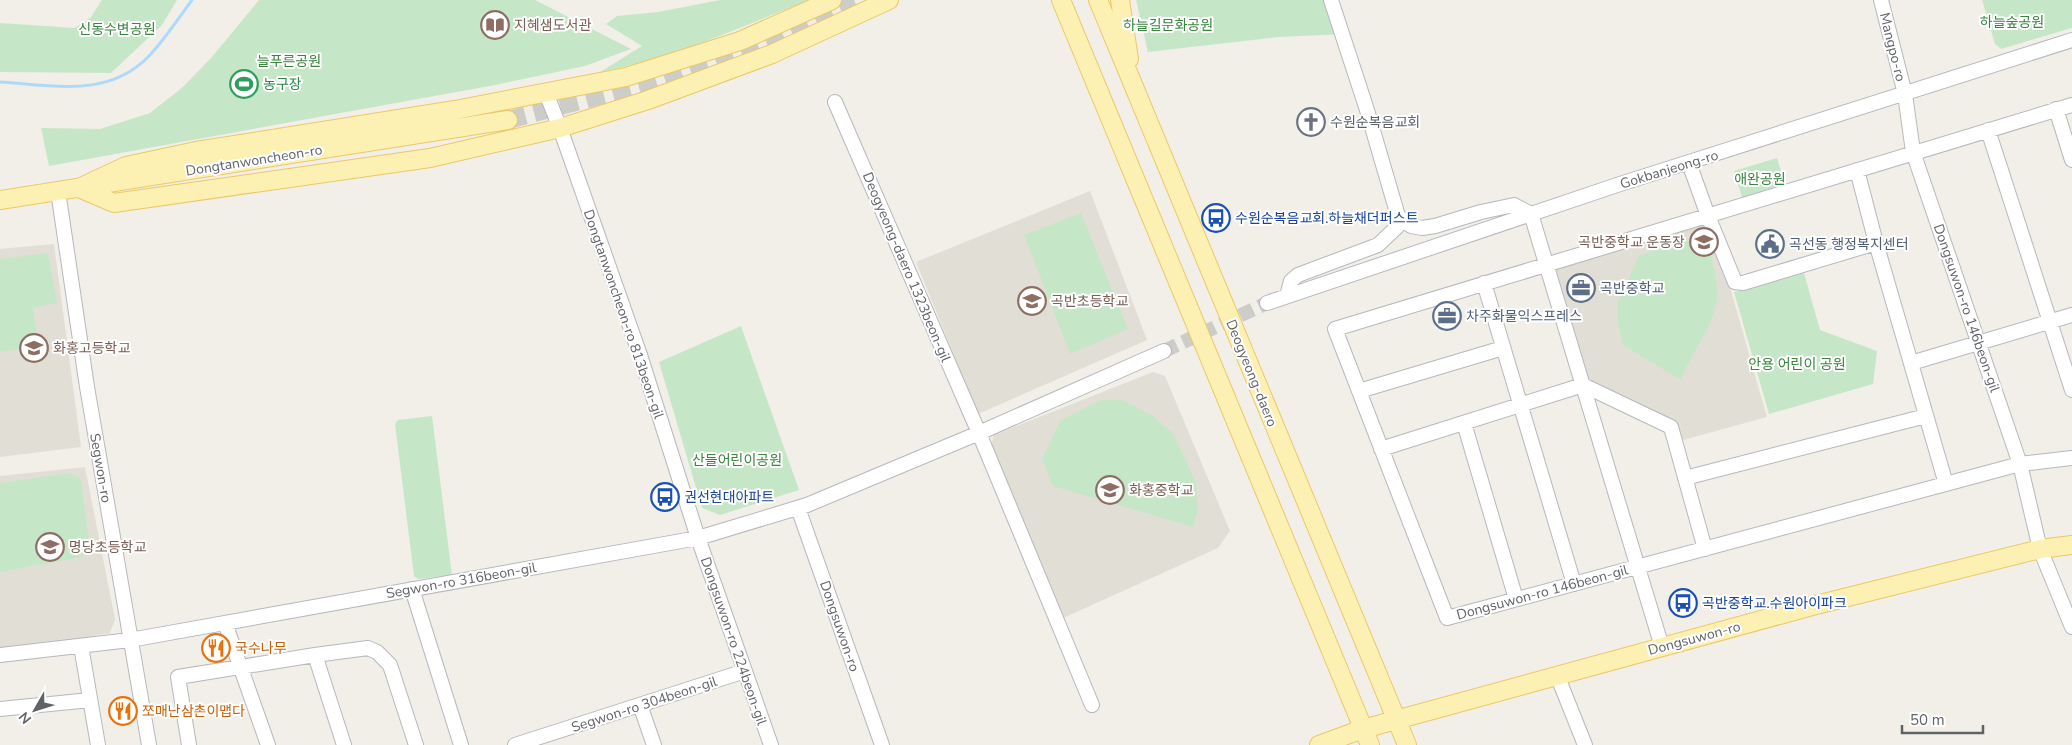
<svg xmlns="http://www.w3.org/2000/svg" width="2072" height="745" viewBox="0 0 2072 745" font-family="'Nunito Sans','Noto Sans KR',sans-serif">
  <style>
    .education { fill: #e1ded6 }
    .green { fill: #c6e7c7 }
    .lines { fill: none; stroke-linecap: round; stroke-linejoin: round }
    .stream { stroke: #add9fc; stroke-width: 3 }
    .minor-tunnel { stroke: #ccccc8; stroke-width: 14; stroke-dasharray: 14 7; stroke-linecap: butt }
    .major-tunnel { stroke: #ccccc8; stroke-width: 18; stroke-dasharray: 18 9; stroke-linecap: butt }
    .minor-casing { stroke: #b5b8bc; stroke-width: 16 }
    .major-casing { stroke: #ecc865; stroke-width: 20 }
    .minor { stroke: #fff; stroke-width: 14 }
    .major { stroke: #fcf1b2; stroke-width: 18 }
    .labels { text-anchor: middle; stroke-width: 4; stroke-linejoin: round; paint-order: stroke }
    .park-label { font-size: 14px; fill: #39853e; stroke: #fff }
    .education-label { font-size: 14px; fill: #785e54; stroke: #fff; text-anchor: start }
    .street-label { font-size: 14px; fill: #5f6368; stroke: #fff }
    .leisure-label { font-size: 14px; fill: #27864d; stroke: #fff; text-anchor: start }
    .worship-label { font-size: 14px; fill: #5b616d; stroke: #fff; text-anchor: start }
    .transit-label { font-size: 14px; fill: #164399; stroke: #fff; text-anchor: start }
    .service-label { font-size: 14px; fill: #4e5e75; stroke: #fff; text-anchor: start }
    .food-label { font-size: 14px; fill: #c56008; stroke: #fff; text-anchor: start }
  </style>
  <rect width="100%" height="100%" fill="#f1efe8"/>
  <path class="education" d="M 1090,191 L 1147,340 L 978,414 L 916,262 Z
    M 1705,223 L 1714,231 L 1767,417 L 1683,440 L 1674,425 L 1588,383 L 1551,270 Z
    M 54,244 L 81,447 L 0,457 L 0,249 Z
    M 1153,372 L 1165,376 L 1230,531 L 1218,548 L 1061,619 L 990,449 L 994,435 Z
    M 85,467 L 115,619 L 110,633 L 69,640 L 0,648 L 0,476 Z"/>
  <path class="green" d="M 102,0 L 177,0 L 162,25 L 111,73 L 0,72 L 0,23 L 75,28 L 91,17 Z
    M 259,0 L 535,0 L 631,49 L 585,66 L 495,85 L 49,166 L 41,128 L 100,129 L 150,113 L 183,87 L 211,58 Z
    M 720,0 L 809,0 C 741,27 673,58 600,72 L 642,46 L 606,24 L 617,16 L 658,12 Z
    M 1136,0 L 1336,0 L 1346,34 L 1279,37 L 1148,52 Z
    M 1982,0 L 2072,0 L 2072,28 L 2001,49 L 1995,44 Z
    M 1777,158 L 1786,188 L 1743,201 L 1734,171 Z
    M 1081,213 L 1128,329 L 1070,354 L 1024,235 Z
    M 1702,235 C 1709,244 1710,253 1713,264 C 1728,317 1699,334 1681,380 L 1623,345 L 1618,323 L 1617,304 L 1639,256 L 1671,245 L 1692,240 Z
    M 48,253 L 57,303 L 33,308 L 38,346 L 0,352 L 0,259 Z
    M 1804,273 L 1820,330 L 1877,351 L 1873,384 L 1769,414 L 1734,292 Z
    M 741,326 L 799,490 L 720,515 L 702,508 L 659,362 Z
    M 1101,400 L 1123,400 L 1153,416 L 1173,433 L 1196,483 L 1198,510 L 1193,527 L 1053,486 L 1042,459 L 1061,420 Z
    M 432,416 L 452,575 L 418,579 L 414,576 L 395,424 L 398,420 Z
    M 70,473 L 81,479 L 90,549 L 82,557 L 0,572 L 0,483 Z"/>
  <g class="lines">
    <path class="stream" d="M 0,82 C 53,85 109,99 150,55 C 165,39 178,19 192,0"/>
    <path class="minor-tunnel" d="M 1164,351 L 1267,303"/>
    <path class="major-tunnel" d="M 508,120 L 640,85 L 767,40 L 854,0"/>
    <defs>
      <path id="minor" d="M 1881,0 L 1905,94 L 1913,152 L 2020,464 L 2072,458
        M 546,93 L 560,128 L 640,355 L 698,538 L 771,745
        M 835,102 L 979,433 L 1092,705
        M 2072,105 L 1335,329 L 1447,618 L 2020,464 L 2040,549 L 2072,627
        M 2056,109 L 2072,160
        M 1988,130 L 2072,390
        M 1689,163 L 1708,216 L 1735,282 L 1743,283 L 1876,243 L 1857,170
        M 58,191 L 87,387 L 149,745
        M 1398,216 L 1411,226 L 1422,228 L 1435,226 L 1481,212 L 1514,205 L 1531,214 L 1662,647
        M 1876,243 L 1946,484
        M 1484,283 L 1574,584
        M 1287,296 L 1291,281 L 1298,275 L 1378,245 L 1398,226 L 1398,216 L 1367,110 L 1331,0
        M 1267,303 L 1620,184 L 2072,40
        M 1911,363 L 2072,315
        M 1359,391 L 1503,348
        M 1464,423 L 1516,599
        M 1381,449 L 1583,385 L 1671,427 L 1705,549
        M 1685,478 L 1926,416
        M 798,508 L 882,745
        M 412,589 L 461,745
        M 225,623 L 268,745
        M 81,646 L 98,745
        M 0,655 L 130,640 L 698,538 L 807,505 L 979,433 L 1164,351
        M 315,655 L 368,648 L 377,652 L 390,665 L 416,745
        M 1557,675 L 1585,745
        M 640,705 L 654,745
        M 0,709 L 90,700
        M 189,745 L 178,677 L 315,655 L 344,745
        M 515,745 L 745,671"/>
      <path id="major" d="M 1061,0 L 1370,745
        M 1098,0 L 1407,745
        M 1120,0 L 1129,59
        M 79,188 L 114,203 L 430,158 L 560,128 L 648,100 L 772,54 L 889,0
        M 79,188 L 126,166 L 196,151 L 455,110 L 626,77 L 740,41 L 832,0
        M 0,200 L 508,120
        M 1319,745 L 1363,729 L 1812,606 L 2040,549 L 2072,545"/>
    </defs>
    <use href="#minor" class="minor-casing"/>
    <use href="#major" class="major-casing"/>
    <use href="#minor" class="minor"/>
    <use href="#major" class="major"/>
  </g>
  <defs>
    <symbol id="library-ring" viewBox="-11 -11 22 22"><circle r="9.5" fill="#fff" stroke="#8d6e63" stroke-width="1.5"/><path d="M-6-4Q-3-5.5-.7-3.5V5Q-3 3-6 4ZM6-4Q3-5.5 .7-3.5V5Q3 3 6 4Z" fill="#8d6e63"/></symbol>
    <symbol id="stadium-ring" viewBox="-11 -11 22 22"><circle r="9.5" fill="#fff" stroke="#2e9e5b" stroke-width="1.5"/><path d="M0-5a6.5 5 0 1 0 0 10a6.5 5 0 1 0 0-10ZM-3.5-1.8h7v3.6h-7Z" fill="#2e9e5b"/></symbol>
    <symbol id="church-ring" viewBox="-11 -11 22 22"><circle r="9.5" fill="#fff" stroke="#6b7280" stroke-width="1.5"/><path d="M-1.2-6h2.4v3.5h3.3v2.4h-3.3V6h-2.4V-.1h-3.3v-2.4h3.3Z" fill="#6b7280"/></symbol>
    <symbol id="bus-ring" viewBox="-11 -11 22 22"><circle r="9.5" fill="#fff" stroke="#1a4fb4" stroke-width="1.5"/><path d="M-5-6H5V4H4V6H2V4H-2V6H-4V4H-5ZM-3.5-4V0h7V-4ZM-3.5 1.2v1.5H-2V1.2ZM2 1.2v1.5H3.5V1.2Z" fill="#1a4fb4"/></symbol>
    <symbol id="school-ring" viewBox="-11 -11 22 22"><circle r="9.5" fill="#fff" stroke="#8d6e63" stroke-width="1.5"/><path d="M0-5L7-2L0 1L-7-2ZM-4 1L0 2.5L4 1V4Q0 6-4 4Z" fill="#8d6e63"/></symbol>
    <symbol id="civic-ring" viewBox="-11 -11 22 22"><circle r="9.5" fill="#fff" stroke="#5c6f8a" stroke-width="1.5"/><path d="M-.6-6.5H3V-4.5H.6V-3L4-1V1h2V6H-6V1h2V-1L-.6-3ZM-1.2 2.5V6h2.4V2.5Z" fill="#5c6f8a"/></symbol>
    <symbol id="office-ring" viewBox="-11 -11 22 22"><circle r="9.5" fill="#fff" stroke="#5c6f8a" stroke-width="1.5"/><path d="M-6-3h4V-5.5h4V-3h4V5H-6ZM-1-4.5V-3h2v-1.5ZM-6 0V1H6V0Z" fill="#5c6f8a"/></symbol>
    <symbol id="restaurant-ring" viewBox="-11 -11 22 22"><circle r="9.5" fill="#fff" stroke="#e8710a" stroke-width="1.5"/><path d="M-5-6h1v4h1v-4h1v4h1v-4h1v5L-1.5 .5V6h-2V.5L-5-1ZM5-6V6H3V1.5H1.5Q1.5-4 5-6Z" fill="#e8710a"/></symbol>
  </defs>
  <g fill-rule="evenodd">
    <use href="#library-ring" x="479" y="9" width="32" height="32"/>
    <use href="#stadium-ring" x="228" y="68" width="32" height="32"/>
    <use href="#church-ring" x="1295" y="106" width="32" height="32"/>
    <use href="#bus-ring" x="1200" y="202" width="32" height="32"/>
    <use href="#school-ring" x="1688" y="226" width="32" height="32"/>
    <use href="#civic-ring" x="1754" y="228" width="32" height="32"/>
    <use href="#office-ring" x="1565" y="272" width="32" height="32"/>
    <use href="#school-ring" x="1016" y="285" width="32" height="32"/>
    <use href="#office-ring" x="1431" y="300" width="32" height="32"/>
    <use href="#school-ring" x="18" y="332" width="32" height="32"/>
    <use href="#school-ring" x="1094" y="474" width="32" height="32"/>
    <use href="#bus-ring" x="649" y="481" width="32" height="32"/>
    <use href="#school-ring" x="34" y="531" width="32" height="32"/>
    <use href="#bus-ring" x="1667" y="587" width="32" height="32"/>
    <use href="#restaurant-ring" x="200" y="632" width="32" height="32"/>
    <use href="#restaurant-ring" x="107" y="695" width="32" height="32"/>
  </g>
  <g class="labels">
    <g class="park-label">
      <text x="2012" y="27">하늘숲공원</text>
      <text x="1168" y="30">하늘길문화공원</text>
      <text x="117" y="34">신동수변공원</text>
      <text x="289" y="66">늘푸른공원</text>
      <text x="1760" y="184">애완공원</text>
      <text x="1797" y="369">안용 어린이 공원</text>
      <text x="737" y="465">산들어린이공원</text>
    </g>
    <g class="education-label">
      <text x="514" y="30">지혜샘도서관</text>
      <text x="1685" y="247" text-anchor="end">곡반중학교 운동장</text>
      <text x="1051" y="306">곡반초등학교</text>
      <text x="53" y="353">화홍고등학교</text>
      <text x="1129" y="495">화홍중학교</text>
      <text x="69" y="552">명당초등학교</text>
    </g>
    <g class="street-label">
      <text transform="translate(1893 47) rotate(76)" y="5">Mangpo-ro</text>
      <text transform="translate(254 160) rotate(-9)" y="5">Dongtanwoncheon-ro</text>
      <text transform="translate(1669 169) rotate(-17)" y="5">Gokbanjeong-ro</text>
      <text transform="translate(907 267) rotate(67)" y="5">Deogyeong-daero 1323beon-gil</text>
      <text transform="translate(1967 308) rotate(71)" y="5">Dongsuwon-ro 146beon-gil</text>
      <text transform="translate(624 314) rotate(71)" y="5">Dongtanwoncheon-ro 813beon-gil</text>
      <text transform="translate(1252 373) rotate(68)" y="5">Deogyeong-daero</text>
      <text transform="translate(101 468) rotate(80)" y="5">Segwon-ro</text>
      <text transform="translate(461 580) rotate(-10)" y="5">Segwon-ro 316beon-gil</text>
      <text transform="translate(1542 592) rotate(-15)" y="5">Dongsuwon-ro 146beon-gil</text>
      <text transform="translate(840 626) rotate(71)" y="5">Dongsuwon-ro</text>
      <text transform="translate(1694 638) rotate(-15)" y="5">Dongsuwon-ro</text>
      <text transform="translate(734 641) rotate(71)" y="5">Dongsuwon-ro 224beon-gil</text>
      <text transform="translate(644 704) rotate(-18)" y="5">Segwon-ro 304beon-gil</text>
    </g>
    <g class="leisure-label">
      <text x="263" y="89">농구장</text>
    </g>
    <g class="worship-label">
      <text x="1330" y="127">수원순복음교회</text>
    </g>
    <g class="transit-label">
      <text x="1235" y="223">수원순복음교회.하늘채더퍼스트</text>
      <text x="684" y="502">권선현대아파트</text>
      <text x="1702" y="608">곡반중학교.수원아이파크</text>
    </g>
    <g class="service-label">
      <text x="1789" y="249">곡선동 행정복지센터</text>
      <text x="1600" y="293">곡반중학교</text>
      <text x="1466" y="321">차주화물익스프레스</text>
    </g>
    <g class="food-label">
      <text x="235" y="653">국수나무</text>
      <text x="142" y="716">쪼매난삼촌이맵다</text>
    </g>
  </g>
  <g transform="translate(35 710) rotate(231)" stroke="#ffffff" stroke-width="4" paint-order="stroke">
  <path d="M0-4L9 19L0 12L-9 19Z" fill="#5f6368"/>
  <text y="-8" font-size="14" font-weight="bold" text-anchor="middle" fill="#5f6368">N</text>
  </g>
  <path d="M1902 725v8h81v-8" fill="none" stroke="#5f6368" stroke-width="2.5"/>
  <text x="1910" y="725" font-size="15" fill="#5f6368" stroke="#ffffff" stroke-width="4" paint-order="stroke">50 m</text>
</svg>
